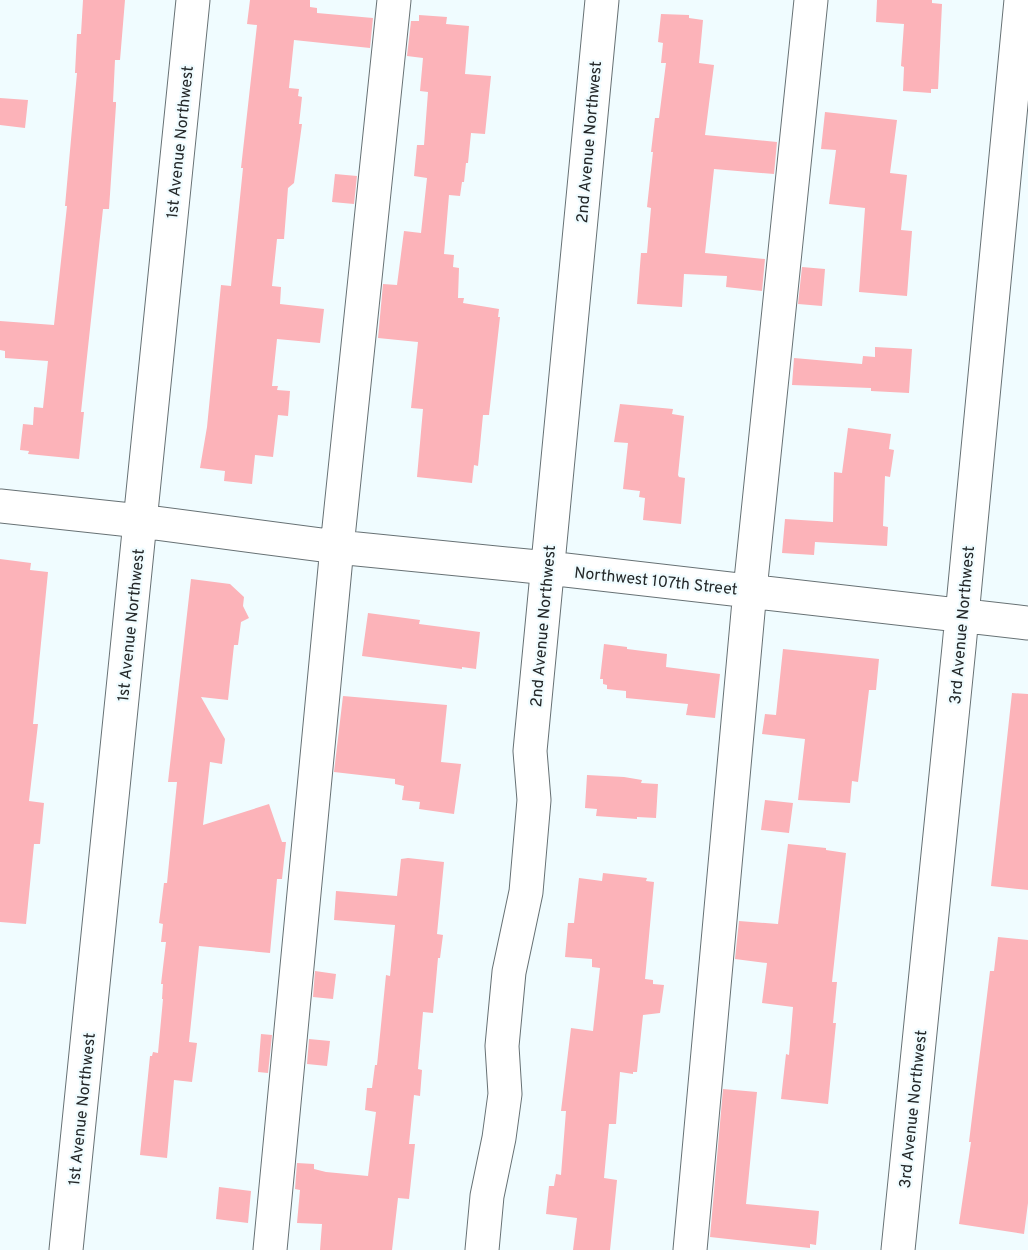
<svg xmlns="http://www.w3.org/2000/svg" width="1028" height="1250" viewBox="0 0 1028 1250" font-family="Overpass,sans-serif">
  <style>
    .building { fill: #fcb3b9 }
    .lines { fill: none; stroke-linecap: round; stroke-linejoin: round }
    .minor-casing { stroke: #677174; stroke-width: 35 }
    .minor { stroke: #fff; stroke-width: 33 }
    .labels { text-anchor: middle; stroke-width: 4.5; stroke-linejoin: round; paint-order: stroke }
    .street-label { font-size: 16px; fill: #242829; stroke: #f0fcff }
  </style>
  <rect width="100%" height="100%" fill="#f0fcff"/>
  <path class="building" d="M 83,0 L 125,0 L 120,60 L 115,60 L 113,102 L 116,102 L 116,105 L 109,209 L 103,209 L 81,412 L 84,412 L 79,459 L 28,454 L 29,451 L 20,450 L 23,424 L 33,425 L 34,407 L 43,408 L 48,361 L 5,358 L 5,351 L 0,350 L 0,321 L 54,325 L 67,206 L 65,206 L 77,73 L 75,73 L 77,34 L 81,34 Z
    M 250,0 L 310,0 L 310,7 L 317,8 L 317,13 L 373,18 L 370,48 L 294,40 L 289,88 L 299,89 L 298,96 L 302,97 L 299,124 L 302,124 L 294,183 L 288,188 L 284,239 L 277,239 L 272,286 L 281,287 L 280,304 L 324,309 L 320,343 L 277,339 L 272,386 L 278,386 L 277,390 L 290,391 L 288,416 L 278,415 L 273,457 L 255,455 L 252,484 L 224,481 L 225,471 L 200,468 L 207,427 L 221,285 L 231,286 L 243,168 L 241,168 L 257,25 L 247,24 Z
    M 877,0 L 932,0 L 932,3 L 942,4 L 938,89 L 931,89 L 931,93 L 903,91 L 904,67 L 901,66 L 904,24 L 876,22 Z
    M 661,14 L 689,15 L 689,18 L 703,20 L 699,63 L 714,65 L 705,135 L 777,142 L 774,174 L 714,169 L 705,253 L 765,259 L 762,291 L 726,287 L 727,276 L 684,274 L 682,307 L 637,304 L 641,253 L 647,253 L 651,208 L 647,207 L 653,152 L 651,152 L 655,118 L 659,118 L 666,63 L 661,63 L 663,43 L 658,42 Z
    M 419,15 L 447,17 L 446,24 L 469,26 L 465,74 L 491,76 L 485,134 L 471,133 L 468,163 L 466,163 L 464,182 L 462,182 L 460,196 L 449,195 L 444,254 L 454,255 L 453,267 L 459,268 L 458,298 L 464,298 L 463,303 L 499,309 L 498,317 L 500,317 L 489,415 L 483,415 L 478,466 L 474,465 L 472,483 L 417,477 L 423,409 L 411,408 L 418,342 L 378,338 L 383,284 L 397,285 L 404,231 L 421,233 L 427,178 L 414,176 L 417,145 L 424,145 L 428,92 L 420,91 L 423,58 L 407,56 L 411,21 L 419,21 Z
    M 0,98 L 28,100 L 25,128 L 0,125 Z
    M 825,112 L 897,120 L 890,173 L 907,175 L 901,230 L 912,231 L 907,296 L 859,292 L 865,208 L 829,204 L 836,150 L 821,149 Z
    M 335,174 L 357,176 L 354,204 L 332,202 Z
    M 802,267 L 825,269 L 822,306 L 798,304 Z
    M 875,347 L 912,349 L 909,393 L 871,391 L 871,388 L 792,385 L 794,358 L 862,364 L 863,356 L 875,357 Z
    M 620,404 L 673,409 L 672,414 L 684,416 L 678,475 L 679,477 L 685,478 L 681,524 L 643,520 L 645,498 L 639,497 L 640,491 L 623,489 L 628,443 L 614,442 Z
    M 848,428 L 891,434 L 889,449 L 894,450 L 890,477 L 885,476 L 883,526 L 888,527 L 887,546 L 815,542 L 814,555 L 782,553 L 785,519 L 833,522 L 834,472 L 842,473 Z
    M 0,559 L 31,563 L 30,570 L 48,572 L 33,724 L 38,724 L 29,801 L 44,803 L 40,844 L 34,844 L 26,924 L 0,922 Z
    M 191,579 L 230,584 L 244,597 L 243,606 L 249,618 L 241,622 L 238,645 L 234,645 L 228,700 L 201,697 L 225,739 L 222,764 L 210,762 L 203,825 L 269,804 L 282,842 L 286,842 L 282,879 L 277,879 L 270,953 L 199,946 L 189,1042 L 197,1043 L 192,1082 L 174,1080 L 167,1158 L 140,1155 L 150,1056 L 152,1056 L 153,1052 L 158,1053 L 163,999 L 162,999 L 163,984 L 161,984 L 166,942 L 161,942 L 163,924 L 159,923 L 164,883 L 167,883 L 177,782 L 168,782 Z
    M 368,613 L 420,620 L 419,624 L 480,632 L 476,669 L 462,667 L 462,669 L 362,656 Z
    M 604,644 L 627,647 L 627,649 L 667,654 L 666,667 L 720,674 L 715,718 L 686,715 L 688,704 L 626,698 L 626,691 L 607,689 L 607,685 L 603,684 L 603,679 L 600,679 Z
    M 783,649 L 879,659 L 876,690 L 869,690 L 858,782 L 852,781 L 850,803 L 798,800 L 805,739 L 762,734 L 765,714 L 776,715 Z
    M 1012,693 L 1028,694 L 1028,890 L 991,886 Z
    M 343,696 L 447,705 L 441,762 L 461,764 L 454,814 L 419,809 L 420,802 L 402,800 L 404,786 L 395,784 L 395,779 L 334,772 Z
    M 587,775 L 624,777 L 642,780 L 641,783 L 658,784 L 656,818 L 637,817 L 637,819 L 596,816 L 597,809 L 585,808 Z
    M 765,800 L 793,803 L 789,833 L 761,830 Z
    M 788,844 L 826,848 L 826,850 L 846,853 L 832,982 L 837,982 L 833,1023 L 836,1023 L 828,1104 L 781,1099 L 786,1054 L 789,1055 L 793,1007 L 762,1003 L 767,963 L 735,959 L 739,921 L 778,924 Z
    M 408,858 L 444,862 L 437,934 L 443,935 L 440,958 L 438,958 L 433,1013 L 423,1012 L 418,1069 L 422,1070 L 420,1096 L 414,1095 L 409,1144 L 415,1144 L 409,1199 L 398,1198 L 392,1250 L 320,1250 L 322,1224 L 297,1223 L 300,1190 L 295,1189 L 297,1163 L 314,1164 L 314,1169 L 326,1172 L 368,1176 L 376,1112 L 365,1110 L 367,1088 L 372,1088 L 375,1065 L 377,1065 L 386,975 L 390,976 L 395,925 L 334,920 L 336,891 L 397,896 L 401,859 Z
    M 603,873 L 647,878 L 646,881 L 654,882 L 645,979 L 653,980 L 653,984 L 664,985 L 660,1013 L 643,1015 L 637,1072 L 633,1072 L 633,1074 L 620,1072 L 616,1124 L 609,1124 L 604,1178 L 617,1180 L 610,1250 L 573,1250 L 577,1218 L 546,1214 L 549,1186 L 554,1186 L 556,1174 L 561,1175 L 566,1111 L 561,1111 L 571,1028 L 593,1031 L 600,968 L 592,967 L 592,959 L 565,957 L 568,923 L 574,923 L 579,878 L 602,881 Z
    M 998,937 L 1028,940 L 1028,1203 L 1024,1234 L 959,1224 L 971,1142 L 969,1142 L 990,971 L 994,971 Z
    M 315,971 L 336,974 L 333,999 L 313,997 Z
    M 261,1034 L 272,1035 L 268,1073 L 258,1072 Z
    M 309,1039 L 330,1041 L 327,1066 L 307,1064 Z
    M 723,1089 L 757,1092 L 746,1204 L 819,1211 L 816,1245 L 810,1244 L 810,1248 L 710,1237 Z
    M 219,1187 L 251,1191 L 248,1223 L 216,1219 Z"/>
  <g class="lines">
    <defs>
      <path id="minor" d="M 0,506 L 140,521 L 337,547 L 548,568 L 1028,623
        M 66,1250 L 193,0
        M 270,1250 L 337,547 L 394,0
        M 482,1250 L 487,1196 L 499,1138 L 505,1094 L 502,1046 L 509,972 L 526,892 L 534,800 L 530,751 L 602,0
        M 690,1250 L 750,590 L 811,0
        M 898,1250 L 959,647 L 1021,0"/>
    </defs>
    <use href="#minor" class="minor-casing"/>
    <use href="#minor" class="minor"/>
  </g>
  <g class="labels">
    <g class="street-label">
      <text transform="translate(179 142) rotate(-84)" y="6">1st Avenue Northwest</text>
      <text transform="translate(588 142) rotate(-85)" y="6">2nd Avenue Northwest</text>
      <text transform="translate(656 580) rotate(6)" y="6">Northwest 107th Street</text>
      <text transform="translate(130 625) rotate(-84)" y="6">1st Avenue Northwest</text>
      <text transform="translate(961 625) rotate(-85)" y="6">3rd Avenue Northwest</text>
      <text transform="translate(542 626) rotate(-85)" y="6">2nd Avenue Northwest</text>
      <text transform="translate(81 1109) rotate(-84)" y="6">1st Avenue Northwest</text>
      <text transform="translate(912 1109) rotate(-84)" y="6">3rd Avenue Northwest</text>
    </g>
  </g>
</svg>
